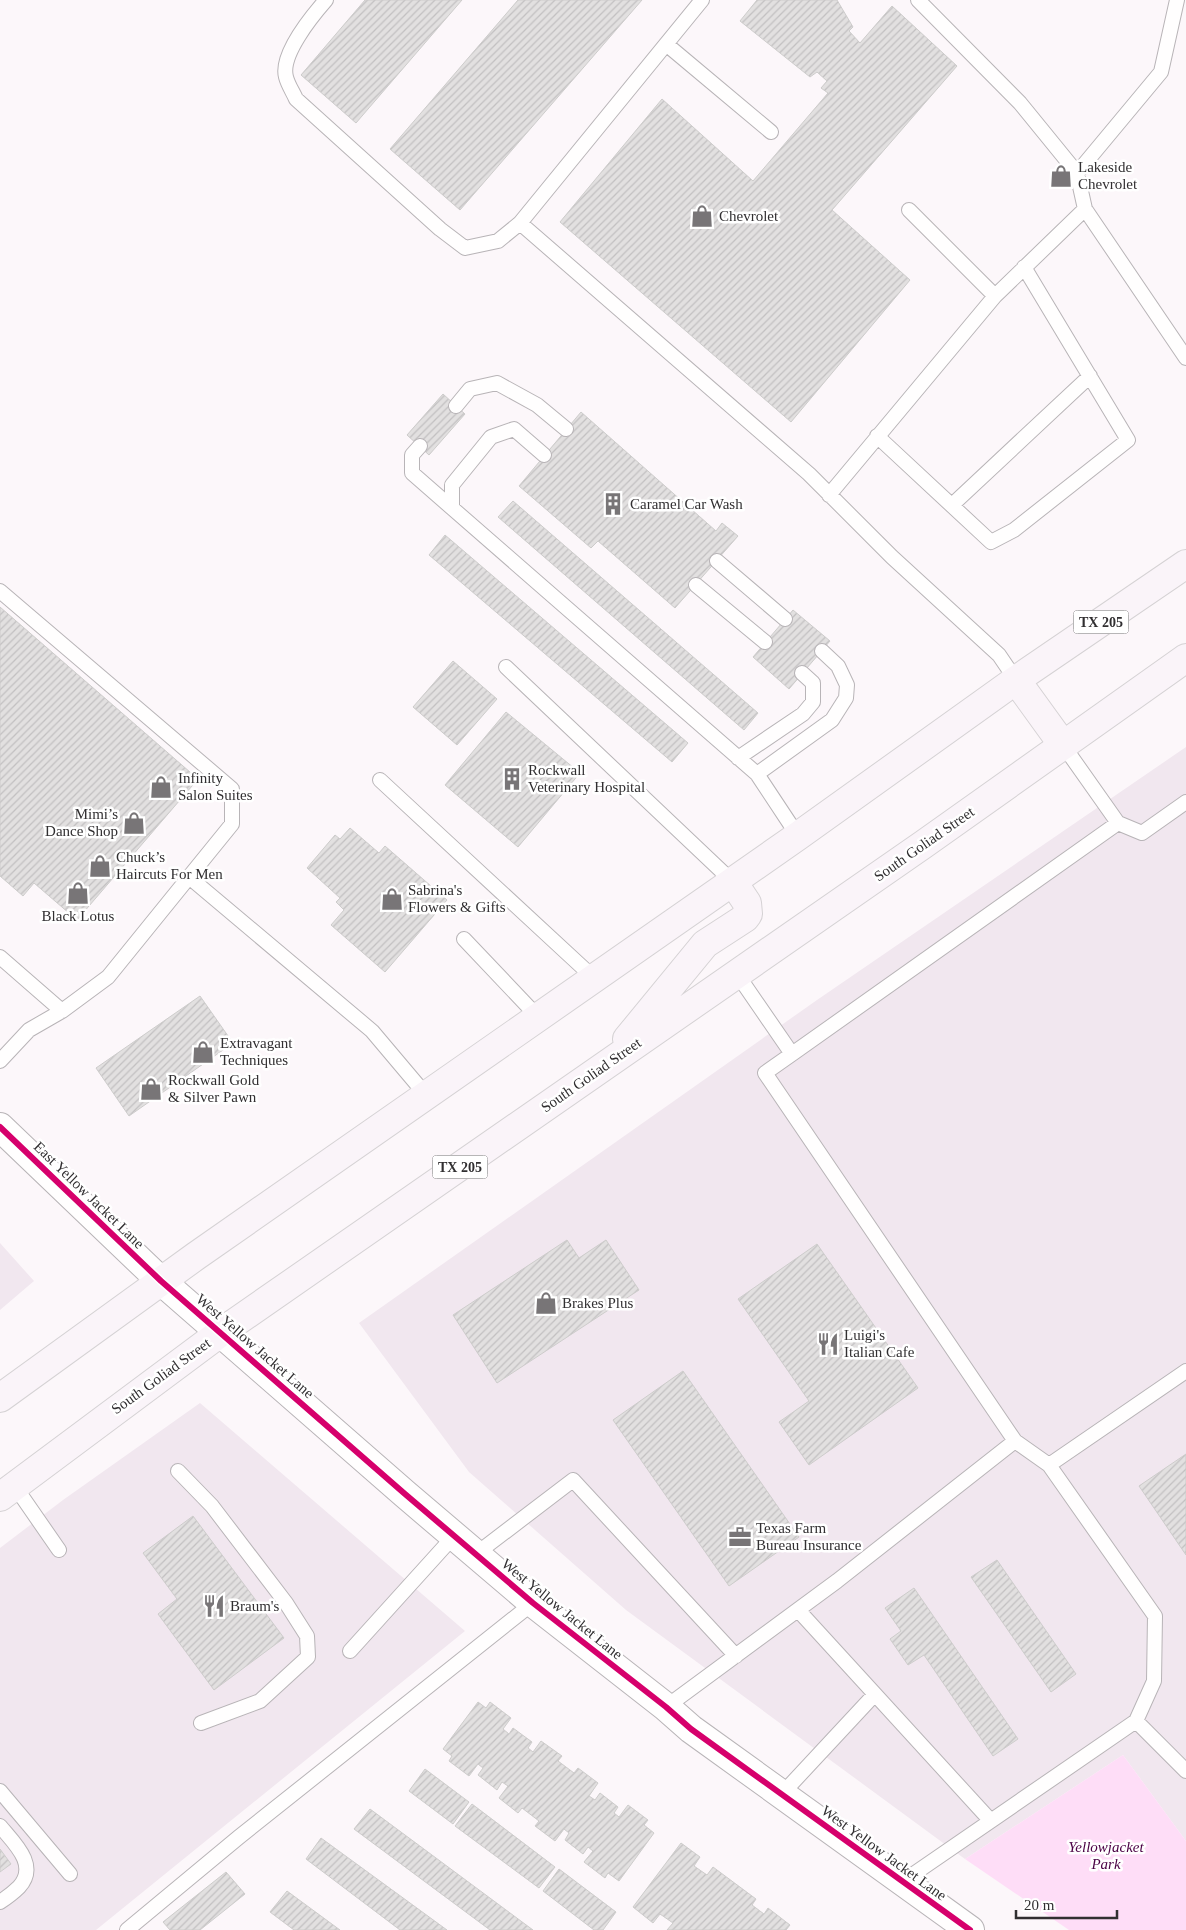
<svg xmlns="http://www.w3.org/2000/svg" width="1186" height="1930" viewBox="0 0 1186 1930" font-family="'Times New Roman',serif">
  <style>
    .built { fill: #f1e7ef }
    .green { fill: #feddf7 }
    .building { fill: url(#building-hatch); stroke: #cdcccb }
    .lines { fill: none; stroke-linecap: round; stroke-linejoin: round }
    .lane-casing { stroke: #b8b4b7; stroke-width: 16 }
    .secondary-casing { stroke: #b8b4b7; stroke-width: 30 }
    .primary-casing { stroke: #d5d2d4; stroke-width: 30 }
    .lane { stroke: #fffefe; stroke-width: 14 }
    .secondary { stroke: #fffefe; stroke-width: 28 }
    .primary { stroke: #faf4f9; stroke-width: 28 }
    .cycleway-casing { stroke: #fff; stroke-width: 9 }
    .cycleway { stroke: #d6006c; stroke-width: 6 }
    .labels { text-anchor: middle; stroke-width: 5; stroke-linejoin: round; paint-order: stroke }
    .shield { fill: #fff; stroke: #6f6d6f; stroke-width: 1 }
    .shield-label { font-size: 14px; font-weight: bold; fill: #312f31 }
    .poi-label { font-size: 15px; fill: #312f31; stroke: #fff; text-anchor: start }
    .street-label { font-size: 15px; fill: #312f31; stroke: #fff }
    .park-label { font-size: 15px; font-style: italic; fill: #4a0144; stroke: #fff }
  </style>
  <defs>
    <pattern id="building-hatch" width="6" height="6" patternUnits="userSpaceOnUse" patternTransform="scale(1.25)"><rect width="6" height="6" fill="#e2e0e0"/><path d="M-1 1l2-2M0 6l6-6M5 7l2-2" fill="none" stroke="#c2c0c1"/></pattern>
  </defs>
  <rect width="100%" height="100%" fill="#fcf7fa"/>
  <path class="built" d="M 1186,747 L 1186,1841 L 1123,1755 L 965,1859 L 626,1610 L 469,1472 L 359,1323 L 817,1000 Z
    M 0,1243 L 34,1281 L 0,1310 Z
    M 200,1403 L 465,1631 L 96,1930 L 0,1930 L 0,1548 L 63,1500 Z"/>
  <path class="green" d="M 1123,1755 L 1186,1841 L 1186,1930 L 1069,1930 L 965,1859 Z"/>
  <path class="building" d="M 365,0 L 462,0 L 356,123 L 301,75 Z
    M 518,0 L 642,0 L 460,210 L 390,149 Z
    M 757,0 L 837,0 L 853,27 L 849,31 L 860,43 L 892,6 L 957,66 L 832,210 L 910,280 L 791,422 L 560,222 L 662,99 L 753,181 L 828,93 L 821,88 L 827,81 L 817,72 L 810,77 L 740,21 Z
    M 443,394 L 465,414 L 429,455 L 407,435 Z
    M 581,412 L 716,531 L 722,523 L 738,536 L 675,608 L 598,541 L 591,548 L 519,486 Z
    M 513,501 L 758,713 L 744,730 L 498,517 Z
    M 445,535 L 688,743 L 672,762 L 429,555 Z
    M 0,607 L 198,779 L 77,920 L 34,883 L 23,896 L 0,876 Z
    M 793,610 L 830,641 L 789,689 L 753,657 Z
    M 453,661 L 497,699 L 457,745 L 413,707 Z
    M 506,712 L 580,773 L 518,847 L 445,785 Z
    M 350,828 L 379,853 L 385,846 L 447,900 L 385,972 L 331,925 L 344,910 L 336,902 L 340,898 L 307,868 L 335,835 L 340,839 Z
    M 200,996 L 233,1043 L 129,1116 L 96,1068 Z
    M 567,1240 L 579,1258 L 606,1240 L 639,1290 L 497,1383 L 453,1315 Z
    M 817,1244 L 918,1388 L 809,1465 L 779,1422 L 809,1401 L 738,1299 Z
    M 683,1371 L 799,1537 L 729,1586 L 613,1420 Z
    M 1186,1454 L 1186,1555 L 1139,1486 Z
    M 193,1516 L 284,1638 L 214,1690 L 158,1614 L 177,1599 L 143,1553 Z
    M 997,1560 L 1076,1674 L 1051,1692 L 971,1577 Z
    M 914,1588 L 1018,1739 L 993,1756 L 924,1655 L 908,1665 L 890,1639 L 901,1631 L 885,1608 Z
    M 478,1702 L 486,1708 L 490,1702 L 511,1718 L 503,1729 L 509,1734 L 513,1728 L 532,1742 L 528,1748 L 533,1752 L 541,1741 L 562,1756 L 558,1761 L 574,1773 L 578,1768 L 598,1783 L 589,1796 L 595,1800 L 600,1793 L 618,1807 L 614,1813 L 619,1817 L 628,1805 L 648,1820 L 644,1825 L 654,1833 L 619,1881 L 608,1873 L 605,1878 L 584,1862 L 593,1851 L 588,1847 L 583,1854 L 565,1840 L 569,1833 L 564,1829 L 555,1841 L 535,1826 L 539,1821 L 522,1808 L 518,1813 L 499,1798 L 508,1786 L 502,1782 L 497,1790 L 478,1775 L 483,1768 L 478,1764 L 469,1776 L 449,1761 L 452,1756 L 443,1749 Z
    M 425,1769 L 469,1802 L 453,1824 L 409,1791 Z
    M 472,1804 L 555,1867 L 539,1888 L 455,1826 Z
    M 370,1809 L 533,1930 L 490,1930 L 354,1829 Z
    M 321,1838 L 447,1930 L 400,1930 L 306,1859 Z
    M 681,1843 L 700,1857 L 694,1866 L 707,1875 L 713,1867 L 756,1899 L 752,1905 L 764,1914 L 768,1908 L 790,1925 L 786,1930 L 667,1930 L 673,1923 L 660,1914 L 653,1923 L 633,1907 Z
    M 0,1849 L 11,1864 L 0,1872 Z
    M 559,1869 L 616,1912 L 603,1930 L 594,1930 L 543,1891 Z
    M 226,1872 L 245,1894 L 200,1930 L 170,1930 L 163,1922 Z
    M 287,1891 L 340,1930 L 294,1930 L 270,1912 Z"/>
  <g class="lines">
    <defs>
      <path id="lane" d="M 326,0 C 312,16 280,55 286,77 C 288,85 293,92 296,99 L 440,229 L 465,248 L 498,241 L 520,223 L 702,0
        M 918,0 L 1020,103 L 1077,173
        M 1177,0 L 1161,72 L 1077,173 L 1085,209 L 1186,358
        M 666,44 L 771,132
        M 909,210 L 995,296
        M 520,223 L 809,474 L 892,557 L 999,655 L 1016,680
        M 456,406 L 470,389 L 497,383 L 537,405 L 566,429
        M 877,436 L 991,542 L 1014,530 L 1128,440 L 1024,267
        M 420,446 L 412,455 L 412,473 L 452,508
        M 544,455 L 514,429 L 491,437 L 452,485 L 452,508 L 757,774 L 798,836
        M 829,495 L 995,296 L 1085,209
        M 952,505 L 1090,376
        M 717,561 L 785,619
        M 696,585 L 765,642
        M 0,591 L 232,789 L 232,824 L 189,877
        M 506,667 L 733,882
        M 1063,745 L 1118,823
        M 738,758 L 803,714 L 813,702 L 813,683 L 802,673
        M 757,774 L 832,720 L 846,698 L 847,685 L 838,666 L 822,651
        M 380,780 L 594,978
        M 464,939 L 538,1017
        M 0,957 L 62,1011
        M 737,974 L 792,1054 L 765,1073 L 1015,1441 L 1049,1465 L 1155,1616 L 1154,1681 L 1136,1721 L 902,1882
        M 792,1054 L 1118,823 L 1142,833 L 1186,802
        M 0,1061 L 29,1030 L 62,1011 L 108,977 L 189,877 L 372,1031 L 426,1095
        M 1049,1465 L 1186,1371
        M 178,1471 L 212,1506 L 286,1603 L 307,1636 L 308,1657 L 260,1701 L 201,1723
        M 14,1485 L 59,1550
        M 476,1554 L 573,1480 L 736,1656
        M 798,1610 L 990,1820
        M 350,1651 L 454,1536
        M 666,1707 L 837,1581 L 1015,1441
        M 1136,1721 L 1186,1771
        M 0,1791 L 70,1874
        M 781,1795 L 875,1694
        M 0,1826 C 14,1843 39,1865 19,1887 C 13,1893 6,1898 0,1902
        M 127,1930 L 239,1837 L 533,1603"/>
      <path id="secondary" d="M 0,1127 L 161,1281 L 405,1494 L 533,1603 L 666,1707 L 691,1729 L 970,1930"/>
      <path id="primary" d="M 1016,680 L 1063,745
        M 627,1039 L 705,944 L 745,918 L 748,914 L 747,903 L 733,882
        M 0,1398 L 196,1256 L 798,836 L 1016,680 L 1186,564
        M 0,1497 L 220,1333 L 924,844 L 1186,658"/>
    </defs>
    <use href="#lane" class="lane-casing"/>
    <use href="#secondary" class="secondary-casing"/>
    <use href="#primary" class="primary-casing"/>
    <use href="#lane" class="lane"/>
    <use href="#secondary" class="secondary"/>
    <use href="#primary" class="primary"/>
    <defs>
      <path id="cycleway" d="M 0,1127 L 161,1281 L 405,1494 L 533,1603 L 666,1707 L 691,1729 L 970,1930"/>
    </defs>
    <use href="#cycleway" class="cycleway-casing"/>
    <use href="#cycleway" class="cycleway"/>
  </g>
  <defs>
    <symbol id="shop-bare" viewBox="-9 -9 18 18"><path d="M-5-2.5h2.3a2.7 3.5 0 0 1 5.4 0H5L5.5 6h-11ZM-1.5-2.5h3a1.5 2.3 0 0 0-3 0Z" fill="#787577" stroke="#fff" stroke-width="2.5" paint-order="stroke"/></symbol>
    <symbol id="building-bare" viewBox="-9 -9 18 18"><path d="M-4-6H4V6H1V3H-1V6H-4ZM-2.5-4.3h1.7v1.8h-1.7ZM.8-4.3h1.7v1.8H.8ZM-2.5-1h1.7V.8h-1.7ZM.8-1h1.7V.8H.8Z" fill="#787577" stroke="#fff" stroke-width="2.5" paint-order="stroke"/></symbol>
    <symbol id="restaurant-bare" viewBox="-9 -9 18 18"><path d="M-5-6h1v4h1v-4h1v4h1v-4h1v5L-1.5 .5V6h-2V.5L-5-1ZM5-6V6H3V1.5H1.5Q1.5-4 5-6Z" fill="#787577" stroke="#fff" stroke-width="2.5" paint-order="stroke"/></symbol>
    <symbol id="office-bare" viewBox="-9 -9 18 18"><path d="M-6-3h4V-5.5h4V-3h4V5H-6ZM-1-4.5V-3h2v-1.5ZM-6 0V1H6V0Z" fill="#787577" stroke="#fff" stroke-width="2.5" paint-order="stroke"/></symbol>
  </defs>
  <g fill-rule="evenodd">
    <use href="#shop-bare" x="1045" y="160" width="32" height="32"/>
    <use href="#shop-bare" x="686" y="200" width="32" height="32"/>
    <use href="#building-bare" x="597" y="488" width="32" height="32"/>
    <use href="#building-bare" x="496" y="763" width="32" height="32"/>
    <use href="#shop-bare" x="145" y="771" width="32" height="32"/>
    <use href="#shop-bare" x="118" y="807" width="32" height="32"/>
    <use href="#shop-bare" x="84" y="850" width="32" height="32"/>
    <use href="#shop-bare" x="62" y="877" width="32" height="32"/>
    <use href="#shop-bare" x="376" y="883" width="32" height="32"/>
    <use href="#shop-bare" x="187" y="1036" width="32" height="32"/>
    <use href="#shop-bare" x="135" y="1073" width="32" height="32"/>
    <use href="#shop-bare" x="530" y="1287" width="32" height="32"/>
    <use href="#restaurant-bare" x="812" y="1328" width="32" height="32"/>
    <use href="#office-bare" x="724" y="1521" width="32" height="32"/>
    <use href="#restaurant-bare" x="198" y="1590" width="32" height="32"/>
  </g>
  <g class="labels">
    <g class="shield">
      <rect x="1073.5" y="610.5" width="55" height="23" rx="4"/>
      <rect x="432.5" y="1155.5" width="55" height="23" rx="4"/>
    </g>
    <g class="shield-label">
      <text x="1101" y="627">TX 205</text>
      <text x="460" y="1172">TX 205</text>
    </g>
    <g class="poi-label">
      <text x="1078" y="172">Lakeside<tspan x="1078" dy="17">Chevrolet</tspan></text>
      <text x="719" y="221">Chevrolet</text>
      <text x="630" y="509">Caramel Car Wash</text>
      <text x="528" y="775">Rockwall<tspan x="528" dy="17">Veterinary Hospital</tspan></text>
      <text x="178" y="783">Infinity<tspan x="178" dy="17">Salon Suites</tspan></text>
      <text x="118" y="819" text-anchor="end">Mimi’s<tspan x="118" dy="17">Dance Shop</tspan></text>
      <text x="116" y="862">Chuck’s<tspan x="116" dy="17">Haircuts For Men</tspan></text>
      <text x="408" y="895">Sabrina's<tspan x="408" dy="17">Flowers &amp; Gifts</tspan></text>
      <text x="78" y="921" text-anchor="middle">Black Lotus</text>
      <text x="220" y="1048">Extravagant<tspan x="220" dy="17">Techniques</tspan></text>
      <text x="168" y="1085">Rockwall Gold<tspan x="168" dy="17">&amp; Silver Pawn</tspan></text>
      <text x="562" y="1308">Brakes Plus</text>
      <text x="844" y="1340">Luigi's<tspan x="844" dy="17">Italian Cafe</tspan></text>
      <text x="756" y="1533">Texas Farm<tspan x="756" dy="17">Bureau Insurance</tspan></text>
      <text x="230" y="1611">Braum's</text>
    </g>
    <g class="street-label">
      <text transform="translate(924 844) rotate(-35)" y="5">South Goliad Street</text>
      <text transform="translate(591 1075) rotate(-35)" y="5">South Goliad Street</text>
      <text transform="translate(89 1195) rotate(44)" y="5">East Yellow Jacket Lane</text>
      <text transform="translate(255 1346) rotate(41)" y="5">West Yellow Jacket Lane</text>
      <text transform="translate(161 1376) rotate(-36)" y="5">South Goliad Street</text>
      <text transform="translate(562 1609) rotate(39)" y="5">West Yellow Jacket Lane</text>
      <text transform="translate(884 1853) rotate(36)" y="5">West Yellow Jacket Lane</text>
    </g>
    <g class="park-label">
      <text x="1106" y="1852">Yellowjacket<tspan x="1106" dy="17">Park</tspan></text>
    </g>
  </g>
  <path d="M1016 1910v8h101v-8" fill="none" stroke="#312f31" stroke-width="2.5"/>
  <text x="1024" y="1910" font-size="15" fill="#312f31" stroke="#ffffff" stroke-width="4" paint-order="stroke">20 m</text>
</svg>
